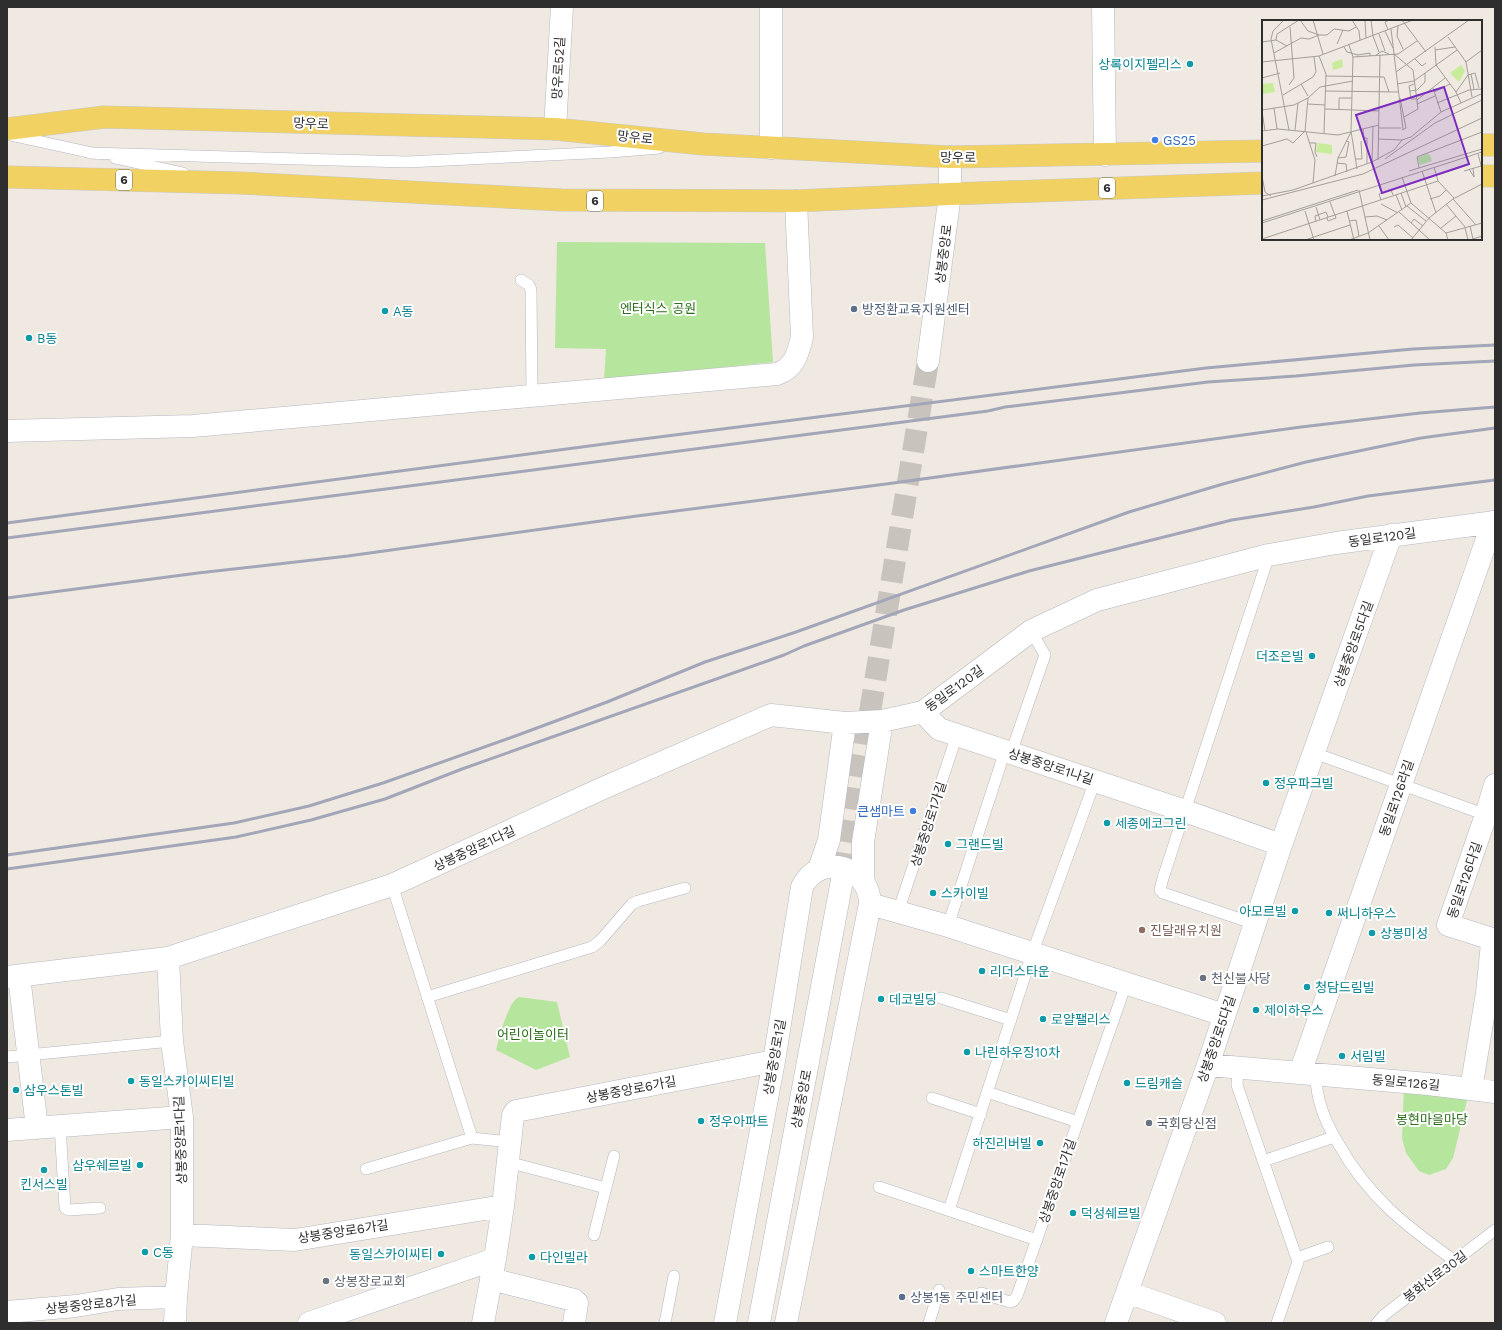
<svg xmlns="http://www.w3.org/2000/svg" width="1502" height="1330" viewBox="0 0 1502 1330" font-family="'Work Sans','Noto Sans KR',sans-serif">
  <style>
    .green { fill: #b6e59e }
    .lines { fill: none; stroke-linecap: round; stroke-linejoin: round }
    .secondary-tunnel { stroke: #c8c4bd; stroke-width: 22; stroke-dasharray: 22 11; stroke-linecap: butt }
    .lane-casing { stroke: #b4b7c1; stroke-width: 12 }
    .street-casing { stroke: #b4b7c1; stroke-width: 23 }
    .secondary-casing { stroke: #b4b7c1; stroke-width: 23 }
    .primary-casing { stroke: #c9c9c9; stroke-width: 23 }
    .lane { stroke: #fff; stroke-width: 11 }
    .street { stroke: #fff; stroke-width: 22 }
    .secondary { stroke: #fff; stroke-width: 22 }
    .primary { stroke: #f2d163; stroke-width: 22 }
    .rail { stroke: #a3a6b8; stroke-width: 3 }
    .culture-dot { fill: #0f9aa8; stroke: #fff; stroke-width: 1.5 }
    .shop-dot { fill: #3f7fe0; stroke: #fff; stroke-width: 1.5 }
    .service-dot { fill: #5c6f8a; stroke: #fff; stroke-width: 1.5 }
    .education-dot { fill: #8d6e63; stroke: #fff; stroke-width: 1.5 }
    .worship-dot { fill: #6b7280; stroke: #fff; stroke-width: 1.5 }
    .labels { text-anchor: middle; stroke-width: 4; stroke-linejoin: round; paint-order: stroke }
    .shield { fill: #fff; stroke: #6d6d6d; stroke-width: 1 }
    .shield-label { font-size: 12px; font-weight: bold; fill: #2e2e2e }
    .culture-label { font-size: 13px; fill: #0d838f; stroke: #fff; text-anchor: start }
    .street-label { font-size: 13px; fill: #2e2e2e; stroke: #fff }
    .shop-label { font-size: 13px; fill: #366cbe; stroke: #fff; text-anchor: start }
    .park-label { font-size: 13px; fill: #2c6e1b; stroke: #fff }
    .service-label { font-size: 13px; fill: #4e5e75; stroke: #fff; text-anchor: start }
    .education-label { font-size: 13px; fill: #785e54; stroke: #fff; text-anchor: start }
    .worship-label { font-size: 13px; fill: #5b616d; stroke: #fff; text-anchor: start }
    .inset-road { fill: none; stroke: #a29e99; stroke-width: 1 }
    .view { fill: #7b2cbf; fill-opacity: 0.15; stroke: #7b2cbf; stroke-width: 2 }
    .inset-edge { fill: none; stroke: #2e2e2e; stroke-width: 2 }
  </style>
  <rect width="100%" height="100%" fill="#efe9e1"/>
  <path class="green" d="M 557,242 L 765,243 L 773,362 L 604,380 L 606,349 L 555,348 Z
    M 519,997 L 557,1002 L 570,1057 L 536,1070 L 496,1050 C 499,1039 508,1001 519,997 Z
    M 1404,1085 L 1469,1092 L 1453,1158 L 1446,1169 L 1429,1175 L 1419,1171 L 1406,1153 L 1402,1138 Z"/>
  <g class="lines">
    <path class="secondary-tunnel" d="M 843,875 L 928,361"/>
    <defs>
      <path id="lane" d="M 10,135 L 97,154
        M 90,153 L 407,162 L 610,152 L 659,148
        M 115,158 L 183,173
        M 521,280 L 529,285 L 531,290 L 532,396
        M 1011,753 L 1045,655 L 1031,631
        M 1314,753 L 1489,816
        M 392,885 L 472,1138
        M 898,912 L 957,735
        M 1255,924 L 1163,893 L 1160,890 L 1163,878 L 1269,555
        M 948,926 L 1005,751
        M 427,997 L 592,947 L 600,941 L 632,904 L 638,901 L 685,888
        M 941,998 L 1011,1020
        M 7,1057 L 172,1041
        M 1238,1068 L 1237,1085 L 1298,1262 L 1277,1323
        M 1316,1075 C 1316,1100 1325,1122 1338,1143 C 1368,1197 1406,1226 1455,1261
        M 987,1092 L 1078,1122
        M 932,1098 L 981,1114
        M 60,1126 L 65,1208 L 69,1210 L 100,1208
        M 1263,1161 L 1334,1137
        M 508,1162 L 606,1188
        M 366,1169 L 472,1138 L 510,1142
        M 879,1187 L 1037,1240
        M 949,1210 L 1032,954 L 1095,781
        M 594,1235 L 614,1156
        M 1297,1258 L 1328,1247
        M 981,1293 L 1010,1302 L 1013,1301 L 1017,1296 L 1126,984
        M 665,1323 L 674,1276
        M 929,1323 L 939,1290
        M 1377,1323 L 1384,1315 L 1495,1230"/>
      <path id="street" d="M 771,7 L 771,148
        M 1103,7 L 1105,155
        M 555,129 L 562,7
        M 7,431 L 193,426 L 777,374 C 795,368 798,353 802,337 L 796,201
        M 923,712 L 939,729 L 1185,811 L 1281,845
        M 819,869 L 829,840 L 845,723
        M 863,882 L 863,842 L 882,721
        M 870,904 L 948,926 L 1224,1015
        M 168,958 L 172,1041 L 182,1117 L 182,1235 L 176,1297 L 175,1323
        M 19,976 L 37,1128
        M 7,977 L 168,958 L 392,885 L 601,789 L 771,715 L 845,723 L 882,721 L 923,712 L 1031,631 L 1097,600 L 1269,555 L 1336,543 L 1495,522
        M 1208,1065 L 1428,1084 L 1495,1092
        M 1300,1073 L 1493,522
        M 1471,1089 L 1487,993 L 1492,943 L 1489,938 L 1448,925 L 1486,815 L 1495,785
        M 7,1130 L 182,1117
        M 182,1235 L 295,1240 L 503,1206
        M 491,1279 L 574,1300 L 577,1303 L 574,1323
        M 1127,1292 L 1215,1323
        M 7,1312 L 76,1306 L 118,1299 L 176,1297
        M 309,1323 L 495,1259
        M 483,1323 L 495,1259 L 503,1206 L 513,1115 L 516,1111 L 774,1061
        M 725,1323 L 774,1061 L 802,887 C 820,851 870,866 870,904 L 786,1323
        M 1116,1323 L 1208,1065 L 1281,845 L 1391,535"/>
      <path id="secondary" d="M 928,361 L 950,194 L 950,157
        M 759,1323 L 843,875"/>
      <path id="primary" d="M 7,129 L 104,117 L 555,129 L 703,144 L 950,157 L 1263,151
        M 1481,145 L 1495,145
        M 1481,176 L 1495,176
        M 7,177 L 240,183 L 561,200 L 796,201 L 950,194 L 1263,183"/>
    </defs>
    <use href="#lane" class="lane-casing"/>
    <use href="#street" class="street-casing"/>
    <use href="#secondary" class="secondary-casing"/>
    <use href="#primary" class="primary-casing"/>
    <use href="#lane" class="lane"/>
    <use href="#street" class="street"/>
    <use href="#secondary" class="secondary"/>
    <use href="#primary" class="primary"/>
    <path class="rail" d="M 7,523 L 627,441 L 1206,368 L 1413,349 L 1495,345
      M 7,538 L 880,425 L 988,411 L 1005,407 L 1208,382 L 1296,376 L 1414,365 L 1495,361
      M 7,598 L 198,573 L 348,556 L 637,516 L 886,484 L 1301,427 L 1420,413 L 1495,407
      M 7,855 L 234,823 L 309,806 L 383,783 L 518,735 L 607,702 L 705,662 L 796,632 L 1129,512 L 1223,484 L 1306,462 L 1421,438 L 1495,428
      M 7,869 L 236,837 L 311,820 L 385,799 L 462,769 L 784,655 L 804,646 L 904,610 L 1029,571 L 1140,543 L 1232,520 L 1314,507 L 1368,496 L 1495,480"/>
  </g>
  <g class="culture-dot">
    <circle cx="1190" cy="64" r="4"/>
    <circle cx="385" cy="311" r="4"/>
    <circle cx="29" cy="338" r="4"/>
    <circle cx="1312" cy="656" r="4"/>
    <circle cx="1266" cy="783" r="4"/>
    <circle cx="1107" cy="823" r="4"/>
    <circle cx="948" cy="844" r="4"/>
    <circle cx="933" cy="893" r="4"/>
    <circle cx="1295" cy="911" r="4"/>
    <circle cx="1329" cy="913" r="4"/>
    <circle cx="1372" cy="933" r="4"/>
    <circle cx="982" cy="971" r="4"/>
    <circle cx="1307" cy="987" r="4"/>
    <circle cx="881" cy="999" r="4"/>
    <circle cx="1256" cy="1010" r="4"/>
    <circle cx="1043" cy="1019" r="4"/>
    <circle cx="967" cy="1052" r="4"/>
    <circle cx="1342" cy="1056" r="4"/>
    <circle cx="131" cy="1081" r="4"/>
    <circle cx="1127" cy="1083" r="4"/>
    <circle cx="16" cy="1090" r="4"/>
    <circle cx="701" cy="1121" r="4"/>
    <circle cx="1040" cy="1143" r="4"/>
    <circle cx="140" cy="1165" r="4"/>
    <circle cx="44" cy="1170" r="4"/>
    <circle cx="1073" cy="1213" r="4"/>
    <circle cx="145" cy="1252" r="4"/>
    <circle cx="441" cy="1254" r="4"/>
    <circle cx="532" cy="1257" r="4"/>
    <circle cx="971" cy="1271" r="4"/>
  </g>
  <g class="shop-dot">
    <circle cx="1155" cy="140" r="4"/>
    <circle cx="913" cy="811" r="4"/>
  </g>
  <g class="service-dot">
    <circle cx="854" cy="309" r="4"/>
    <circle cx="902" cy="1297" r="4"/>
  </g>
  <circle class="education-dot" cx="1142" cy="930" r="4"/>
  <g class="worship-dot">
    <circle cx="1203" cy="978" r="4"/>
    <circle cx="1149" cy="1123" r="4"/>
    <circle cx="326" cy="1281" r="4"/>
  </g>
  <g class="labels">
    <g class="shield">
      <rect x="116" y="170" width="16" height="20" rx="3"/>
      <rect x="1099" y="178" width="16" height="20" rx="3"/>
      <rect x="587" y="191" width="16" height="20" rx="3"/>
    </g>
    <g class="shield-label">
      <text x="124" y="184">6</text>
      <text x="1107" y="192">6</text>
      <text x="595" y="205">6</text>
    </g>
    <g class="culture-label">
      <text x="1182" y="69" text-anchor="end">상록이지펠리스</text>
      <text x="393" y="316">A동</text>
      <text x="37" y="343">B동</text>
      <text x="1304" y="661" text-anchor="end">더조은빌</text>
      <text x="1274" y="788">정우파크빌</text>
      <text x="1115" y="828">세종에코그린</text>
      <text x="956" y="849">그랜드빌</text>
      <text x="941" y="898">스카이빌</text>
      <text x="1287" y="916" text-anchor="end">아모르빌</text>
      <text x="1337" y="918">써니하우스</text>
      <text x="1380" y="938">상봉미성</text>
      <text x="990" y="976">리더스타운</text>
      <text x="1315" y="992">청담드림빌</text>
      <text x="889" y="1004">데코빌딩</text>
      <text x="1264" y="1015">제이하우스</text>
      <text x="1051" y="1024">로얄팰리스</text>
      <text x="975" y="1057">나린하우징10차</text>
      <text x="1350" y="1061">서림빌</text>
      <text x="139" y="1086">동일스카이씨티빌</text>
      <text x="1135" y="1088">드림캐슬</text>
      <text x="24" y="1095">삼우스톤빌</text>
      <text x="709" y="1126">정우아파트</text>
      <text x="1032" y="1148" text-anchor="end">하진리버빌</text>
      <text x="132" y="1170" text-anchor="end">삼우쉐르빌</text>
      <text x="44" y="1189" text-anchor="middle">킨서스빌</text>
      <text x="1081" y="1218">덕성쉐르빌</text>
      <text x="153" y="1257">C동</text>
      <text x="433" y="1259" text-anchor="end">동일스카이씨티</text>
      <text x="540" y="1262">다인빌라</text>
      <text x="979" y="1276">스마트한양</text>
    </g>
    <g class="street-label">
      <text transform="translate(558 68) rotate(-87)" y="5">망우로52길</text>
      <text transform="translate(311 123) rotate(2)" y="5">망우로</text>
      <text transform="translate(635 137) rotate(6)" y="5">망우로</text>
      <text transform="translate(958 157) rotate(1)" y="5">망우로</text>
      <text transform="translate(943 254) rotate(-83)" y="5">상봉중앙로</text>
      <text transform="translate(1382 537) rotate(-8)" y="5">동일로120길</text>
      <text transform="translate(1353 644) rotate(-70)" y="5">상봉중앙로5다길</text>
      <text transform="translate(954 688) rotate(-36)" y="5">동일로120길</text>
      <text transform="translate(1051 766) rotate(18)" y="5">상봉중앙로1나길</text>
      <text transform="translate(1396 798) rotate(-71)" y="5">동일로126라길</text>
      <text transform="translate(928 824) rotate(-72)" y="5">상봉중앙로1가길</text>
      <text transform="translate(474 848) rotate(-25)" y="5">상봉중앙로1다길</text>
      <text transform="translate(1464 880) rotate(-71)" y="5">동일로126다길</text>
      <text transform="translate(1216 1039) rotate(-71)" y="5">상봉중앙로5다길</text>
      <text transform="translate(774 1057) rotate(-80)" y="5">상봉중앙로1길</text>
      <text transform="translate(1406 1082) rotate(5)" y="5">동일로126길</text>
      <text transform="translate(631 1089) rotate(-11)" y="5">상봉중앙로6가길</text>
      <text transform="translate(801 1099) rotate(-79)" y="5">상봉중앙로</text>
      <text transform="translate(180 1140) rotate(-92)" y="5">상봉중앙로1다길</text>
      <text transform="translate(1057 1181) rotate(-71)" y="5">상봉중앙로1가길</text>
      <text transform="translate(343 1231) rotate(-9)" y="5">상봉중앙로6가길</text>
      <text transform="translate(1435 1276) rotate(-37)" y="5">봉화산로30길</text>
      <text transform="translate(91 1304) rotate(-6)" y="5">상봉중앙로8가길</text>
    </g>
    <g class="shop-label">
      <text x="1163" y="145">GS25</text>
      <text x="905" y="816" text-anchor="end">큰샘마트</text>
    </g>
    <g class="park-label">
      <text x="658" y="313">엔터식스 공원</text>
      <text x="533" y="1039">어린이놀이터</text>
      <text x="1432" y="1124">봉현마을마당</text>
    </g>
    <g class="service-label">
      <text x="862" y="314">방정환교육지원센터</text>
      <text x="910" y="1302">상봉1동 주민센터</text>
    </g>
    <g class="education-label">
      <text x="1150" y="935">진달래유치원</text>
    </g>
    <g class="worship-label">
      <text x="1211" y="983">천신불사당</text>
      <text x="1157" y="1128">국회당신점</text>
      <text x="334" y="1286">상봉장로교회</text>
    </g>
  </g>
  <g transform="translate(1262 20)">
    <rect width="220" height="220" fill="#efe9e1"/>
    <path d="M 165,134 L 168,135 L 170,141 L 158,145 L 155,138 Z" fill="#b6e59e"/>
    <path d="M 80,39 L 81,47 L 71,50 L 70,43 ZM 199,45 L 203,51 L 197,62 L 188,53 ZM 11,63 L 13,72 L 0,74 L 0,64 ZM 56,123 L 70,125 L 70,134 L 54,132 Z" fill="#c9ec9a"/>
    <path class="inset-road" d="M 22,0 L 11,11 L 9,19 L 27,110M 38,0 L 46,11 L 57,15 L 65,15 L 72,9 L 87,11 L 94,7M 51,0 L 61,34M 90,0 L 97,11 L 98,20M 103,0 L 104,18M 109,0 L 111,16M 140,0 L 164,32M 136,6 L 135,16 L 141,29M 129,9 L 141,109M 126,10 L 123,2 L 127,0M 123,11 L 131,28M 117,14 L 123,31M 111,16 L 117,32M 186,17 L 204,42 L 210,77M 14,20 L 15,14 L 37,0M 0,22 L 14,20 L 25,26M 75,24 L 81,10M 87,25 L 91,37 L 89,111 L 95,149M 82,27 L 85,32 L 96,35 L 108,33 L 108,36M 173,27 L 174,45 L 194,72 L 199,83M 173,30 L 193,27M 12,33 L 39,18 L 47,19 L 57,15M 132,34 L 151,50 L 156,89 L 142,97M 57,36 L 64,54 L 62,113M 113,36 L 120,31 L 127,34M 91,37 L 136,34 L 155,21M 153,39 L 160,46 L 164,43M 0,42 L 57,36 L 151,0M 204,42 L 220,30M 134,52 L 207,0M 209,54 L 212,69M 64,56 L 122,57 L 127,72M 0,58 L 18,53M 39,64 L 46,76M 135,64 L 152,61 L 195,30M 152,64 L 147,66 L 149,79 L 154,79M 27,65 L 32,58 L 28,7M 171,68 L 179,92M 63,71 L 137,72M 148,71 L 155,70 L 163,62 L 163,53M 172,72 L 188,64M 194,72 L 206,55 L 213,53 L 217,68M 21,75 L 51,57 L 54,52 L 52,37M 138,78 L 144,108 L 140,110M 155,80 L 183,58M 175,83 L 207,70 L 219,69M 46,84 L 63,85M 155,84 L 173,76M 12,88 L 15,109M 63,89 L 117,91M 77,89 L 77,78 L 90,78M 0,90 L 32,85 L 46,78 L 58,67 L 91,61M 0,91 L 3,111M 117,108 L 139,108M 101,109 L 102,118 L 105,118 L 105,144M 33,110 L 36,83M 0,111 L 16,109 L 76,115 L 117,105M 44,112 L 53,140 L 51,163M 116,119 L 140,120M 47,123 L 54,123 L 53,132 L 55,137M 0,126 L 25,119 L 31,123 L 43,111 L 46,78M 216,134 L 220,149M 76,138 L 84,137 L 87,122 L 84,121M 93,139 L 100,139 L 99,121M 123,139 L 173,103 L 220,80M 116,140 L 118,35M 110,142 L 111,106M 75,143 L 84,144 L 85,152M 172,147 L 176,161 L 192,178M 157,148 L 155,137 L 220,112M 207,149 L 212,157 L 211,148M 147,151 L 220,129M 160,151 L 174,193M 202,151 L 219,146M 0,156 L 3,172 L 9,176M 73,156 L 76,138 L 89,112M 140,157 L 149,183 L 184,213 L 186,220M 97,170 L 108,220M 139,173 L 144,187M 134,175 L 140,190M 0,176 L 31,170 L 110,142 L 132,130 L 140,120 L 149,117 L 179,92 L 219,74M 168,179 L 178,176 L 184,170M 191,179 L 214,205M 0,180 L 101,154 L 220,98M 119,180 L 117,174 L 129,170 L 131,175M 119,184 L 136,193M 184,184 L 203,207M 145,186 L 164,201M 54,187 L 58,200M 43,191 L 52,220M 85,191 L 92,220M 137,192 L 168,220M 103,197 L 115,196 L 125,200M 65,198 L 66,201 L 74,198 L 68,182M 0,201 L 96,170M 88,201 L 94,200 L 97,216M 54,202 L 53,196 L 64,192 L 66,197M 0,203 L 220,132M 149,203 L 152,199 L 161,206M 117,206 L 127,220M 208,206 L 211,219M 132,207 L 136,205 L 151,218M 179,208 L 194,196M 203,208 L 206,220M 184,213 L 220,203M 0,219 L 176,161M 43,220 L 88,205M 87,220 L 106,213 L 149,183M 149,220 L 167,198 L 191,179 L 220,164M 208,220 L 220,216"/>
    <path class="view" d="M 182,67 L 207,144 L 120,173 L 94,95 Z"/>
    <rect width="220" height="220" class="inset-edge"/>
  </g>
  <rect width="1502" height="1330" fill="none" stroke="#2e2e2e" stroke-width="16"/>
</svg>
